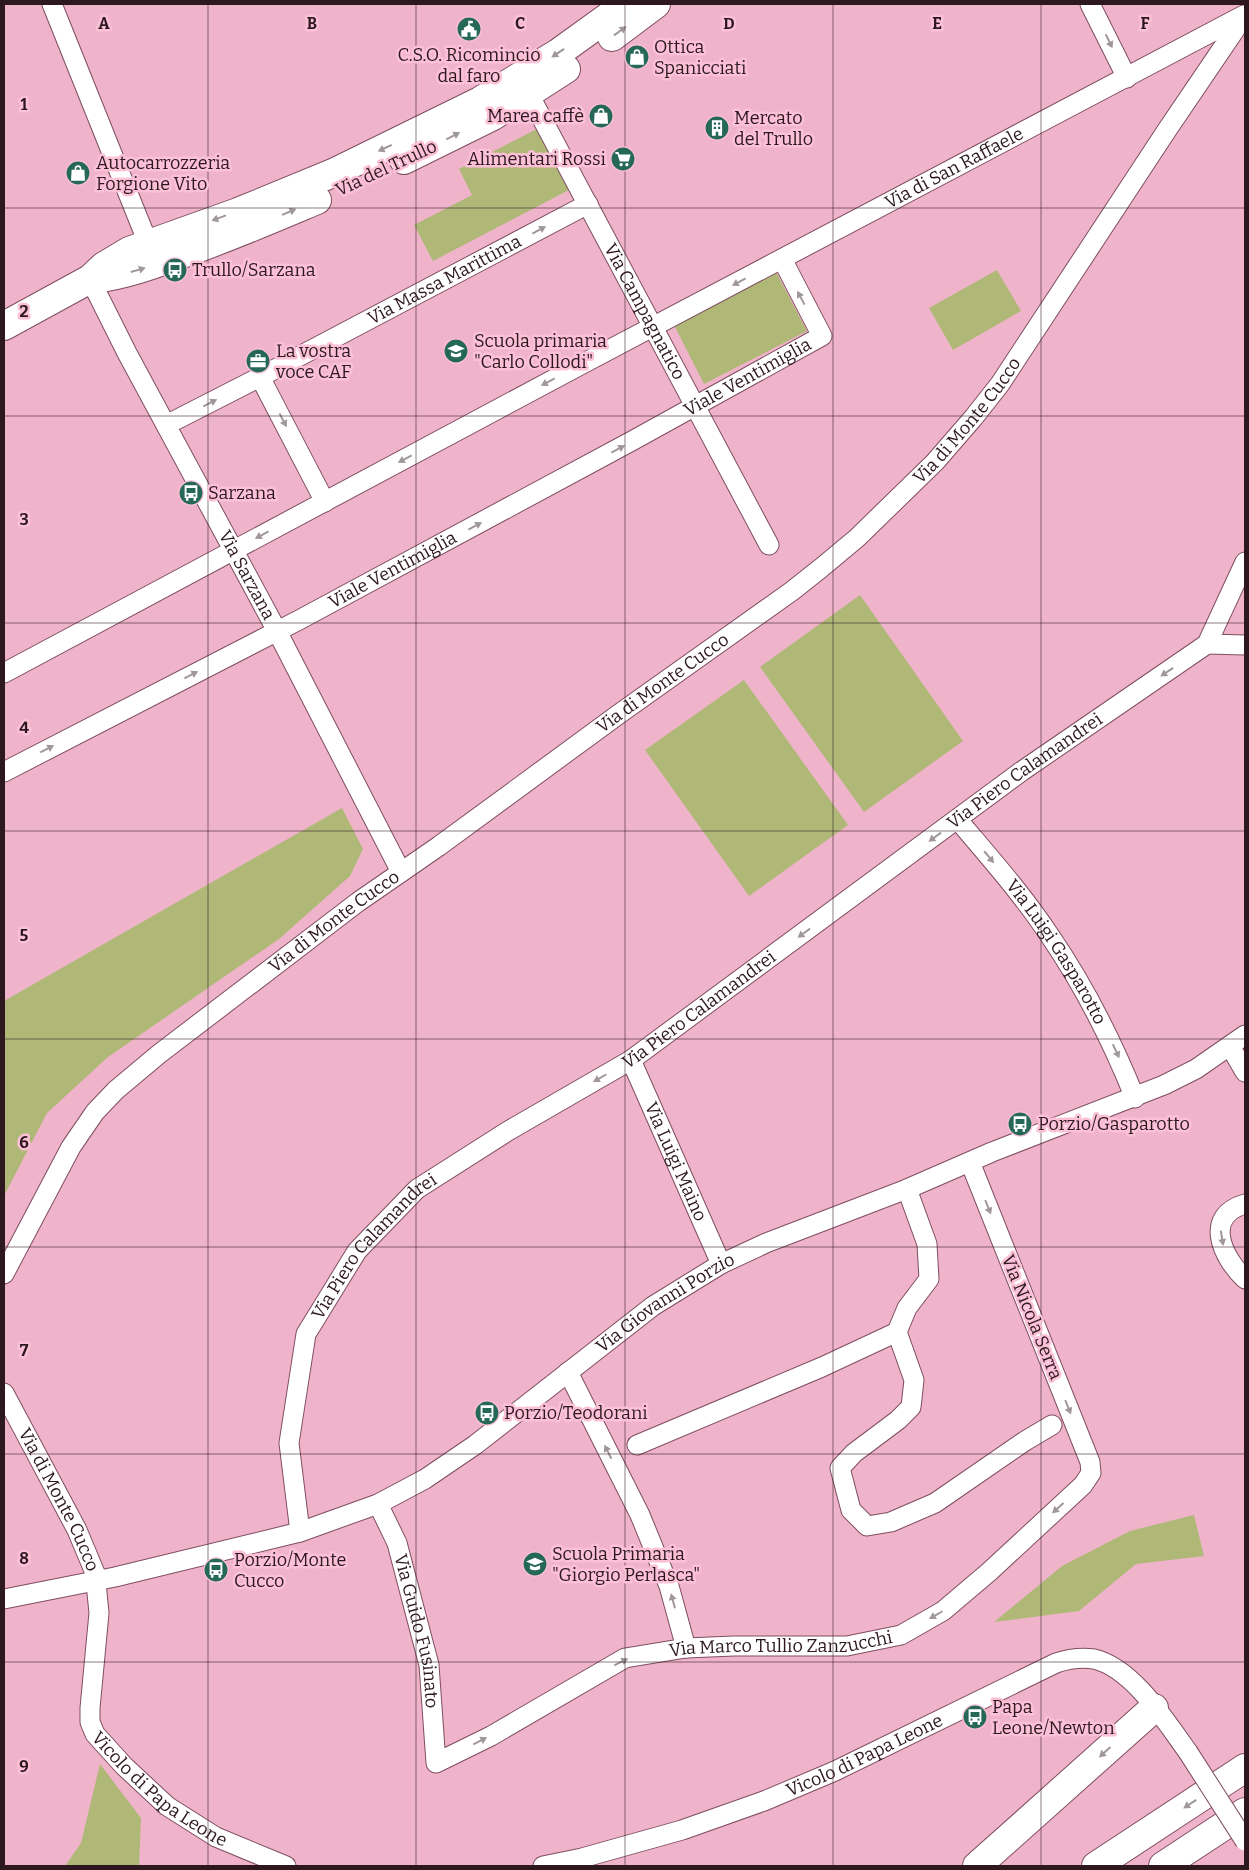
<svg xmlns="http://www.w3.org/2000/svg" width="1249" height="1870" viewBox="0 0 1249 1870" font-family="Bitter,serif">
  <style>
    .green { fill: #b0b878 }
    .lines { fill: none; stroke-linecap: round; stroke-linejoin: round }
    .street-casing { stroke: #7f4d61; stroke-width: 21 }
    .secondary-casing { stroke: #7f4d61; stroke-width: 30 }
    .highway-casing { stroke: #7f4d61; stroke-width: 30 }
    .street { stroke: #fff; stroke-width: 19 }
    .secondary { stroke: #fff; stroke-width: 28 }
    .highway { stroke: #fff; stroke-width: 28 }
    .street-bridge-casing { stroke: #7f4d61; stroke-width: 21; stroke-linecap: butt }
    .street-bridge { stroke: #fff; stroke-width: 19 }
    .oneway { fill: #a0979b }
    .grid { fill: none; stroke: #2d1820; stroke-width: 1; stroke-opacity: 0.55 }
    .labels { text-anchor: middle; stroke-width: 5; stroke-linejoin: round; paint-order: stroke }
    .poi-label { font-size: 18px; fill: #2d1820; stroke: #fcc1d7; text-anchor: start }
    .street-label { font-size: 18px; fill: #2d1820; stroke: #fcc1d7 }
    .grid-label { font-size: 16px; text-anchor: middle; font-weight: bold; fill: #2d1820; stroke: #fcc1d7; stroke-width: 5; stroke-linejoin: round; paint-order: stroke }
  </style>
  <rect width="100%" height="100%" fill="#efb4ca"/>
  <path class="green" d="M 537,129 L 569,190 L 433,261 L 414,225 L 472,195 L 459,169 Z
    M 997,270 L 1021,311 L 953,350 L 929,308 Z
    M 776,272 L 807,331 L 704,384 L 674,325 Z
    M 860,595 L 963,741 L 864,812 L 760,667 Z
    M 744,680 L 848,825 L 749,896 L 645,750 Z
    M 342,808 L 363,849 L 350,876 L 279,939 L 108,1057 L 47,1113 L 4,1196 L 4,1001 Z
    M 1194,1515 L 1204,1556 L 1136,1564 L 1079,1611 L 994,1622 L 1062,1566 L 1130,1531 Z
    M 100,1764 L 141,1818 L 139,1866 L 65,1866 L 81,1843 Z"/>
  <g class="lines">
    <defs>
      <g id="street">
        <path d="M 52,4 L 148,243"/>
        <path d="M 1090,4 L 1127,78"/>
        <path id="s1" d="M 523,83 L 769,545"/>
        <path id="s2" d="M 90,279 L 127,353 L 277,631 L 401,872"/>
        <path d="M 260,377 L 325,502"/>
        <path id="s3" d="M 166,425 L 260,377 L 588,204"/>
        <path d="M 1207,644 L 1245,645"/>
        <path id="s4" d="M 4,673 L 586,362 L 1244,15"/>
        <path id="s5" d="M 4,772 L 299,620 L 630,442 L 822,336 L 782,259"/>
        <path id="s6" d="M 958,820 C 990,858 1023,895 1050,936 C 1085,987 1112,1041 1135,1098"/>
        <path d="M 1230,1046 L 1245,1072"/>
        <path id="s7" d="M 631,1060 L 721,1264"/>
        <path d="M 907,1189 L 927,1244 L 929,1279 L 907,1308 L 897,1332 L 914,1380 L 911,1407 L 898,1420 L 854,1453 L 840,1468 L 851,1510 L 867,1526 L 891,1522 L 935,1503 L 1025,1441 L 1052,1425"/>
        <path d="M 1245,1204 C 1203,1216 1222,1257 1245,1279"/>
        <path id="s8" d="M 4,1274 L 71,1147 L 95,1112 L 116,1090 L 159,1054 L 358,902 L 439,846 L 619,714 L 792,591 L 821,568 L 857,538 L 935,462 L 974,417 L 1000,384 L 1167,130 L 1245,15"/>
        <path d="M 568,1372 L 640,1515 L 669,1586 L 686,1648"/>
        <path id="s9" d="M 4,1393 L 77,1530 L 95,1573 L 99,1613 L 90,1708 L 90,1722 L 95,1734 L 124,1766 L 167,1806 L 216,1837 L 286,1866"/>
        <path d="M 637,1445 L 822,1367 L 897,1332"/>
        <path id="s10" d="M 378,1504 L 397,1543 L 429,1665 L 436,1763 L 491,1736 L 625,1658 L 686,1648 L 734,1646 L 847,1646 L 901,1635 L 943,1611 L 989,1572 L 1083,1485 L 1091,1473 L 1090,1462 L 970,1162"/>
        <path id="s11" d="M 300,1532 L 289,1443 L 306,1334 L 357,1251 L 417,1189 L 508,1131 L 631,1060 L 1022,771 L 1207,644 L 1245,562"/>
        <path id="s12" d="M 4,1599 L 115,1577 L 300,1532 L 378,1504 L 425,1479 L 475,1445 L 653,1306 L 721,1264 L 766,1243 L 907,1189 L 992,1152 L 1164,1085 L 1196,1069 L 1245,1035"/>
        <path id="s13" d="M 543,1866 L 582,1858 L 682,1830 L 764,1801 L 835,1771 L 1056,1663 C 1068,1659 1080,1657 1094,1659 C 1133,1668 1166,1722 1188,1752"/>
      </g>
      <path id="secondary" d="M 612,37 L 656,4
        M 404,160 L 493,116 L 566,69
        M 94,279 C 125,275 153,265 182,254 C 228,238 272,219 317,200
        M 4,326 L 90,279 L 104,266 L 129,251 L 238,212 L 333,173 L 480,101 L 558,53 L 626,4"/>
      <path id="highway" d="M 977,1866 L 1154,1708
        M 1096,1866 L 1245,1768
        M 1163,1866 L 1245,1812"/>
    </defs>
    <use href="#street" class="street-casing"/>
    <use href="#secondary" class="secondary-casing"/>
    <use href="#highway" class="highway-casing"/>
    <use href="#street" class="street"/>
    <use href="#secondary" class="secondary"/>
    <use href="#highway" class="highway"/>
    <defs>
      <path id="street-bridge" d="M 1188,1752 L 1245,1841"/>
    </defs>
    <use href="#street-bridge" class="street-bridge-casing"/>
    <use href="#street-bridge" class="street-bridge"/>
  </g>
  <defs><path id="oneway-solid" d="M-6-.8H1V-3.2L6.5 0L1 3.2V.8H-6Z" transform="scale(1.25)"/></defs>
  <g class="oneway">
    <use href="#oneway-solid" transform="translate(620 31) rotate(-36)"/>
    <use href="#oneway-solid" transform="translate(1109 41) rotate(64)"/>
    <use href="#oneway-solid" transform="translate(558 53) rotate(146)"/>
    <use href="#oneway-solid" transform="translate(453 136) rotate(-27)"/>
    <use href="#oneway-solid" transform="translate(385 148) rotate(155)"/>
    <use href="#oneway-solid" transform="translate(289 212) rotate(-23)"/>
    <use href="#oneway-solid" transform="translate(219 218) rotate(160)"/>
    <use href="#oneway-solid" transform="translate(539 230) rotate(-28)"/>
    <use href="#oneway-solid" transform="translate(138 270) rotate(-16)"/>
    <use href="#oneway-solid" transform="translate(739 282) rotate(152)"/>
    <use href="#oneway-solid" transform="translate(801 298) rotate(-118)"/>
    <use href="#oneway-solid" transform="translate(548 382) rotate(152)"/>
    <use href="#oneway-solid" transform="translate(210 403) rotate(-27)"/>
    <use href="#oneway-solid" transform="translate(283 420) rotate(62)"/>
    <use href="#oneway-solid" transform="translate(618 449) rotate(-28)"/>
    <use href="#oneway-solid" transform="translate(405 459) rotate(152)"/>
    <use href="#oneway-solid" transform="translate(475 526) rotate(-28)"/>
    <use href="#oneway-solid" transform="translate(262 535) rotate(152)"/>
    <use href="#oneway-solid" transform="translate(1167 672) rotate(146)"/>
    <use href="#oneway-solid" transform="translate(191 675) rotate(-27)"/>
    <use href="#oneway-solid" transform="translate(47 749) rotate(-27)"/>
    <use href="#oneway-solid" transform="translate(935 837) rotate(144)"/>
    <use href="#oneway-solid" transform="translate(989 857) rotate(50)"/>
    <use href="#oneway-solid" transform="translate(804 933) rotate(144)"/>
    <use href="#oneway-solid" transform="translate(1116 1051) rotate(65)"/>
    <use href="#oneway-solid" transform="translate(600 1078) rotate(150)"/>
    <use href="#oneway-solid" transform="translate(988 1207) rotate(68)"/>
    <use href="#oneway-solid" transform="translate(1222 1238) rotate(81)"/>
    <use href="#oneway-solid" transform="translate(1068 1407) rotate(68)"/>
    <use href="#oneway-solid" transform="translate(608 1452) rotate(-117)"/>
    <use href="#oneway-solid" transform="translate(1058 1508) rotate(138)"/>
    <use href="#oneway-solid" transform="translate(673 1601) rotate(-105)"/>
    <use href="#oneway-solid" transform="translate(936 1615) rotate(150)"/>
    <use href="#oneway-solid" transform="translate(621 1662) rotate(-26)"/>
    <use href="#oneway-solid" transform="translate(480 1741) rotate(-27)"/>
    <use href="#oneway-solid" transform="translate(1105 1752) rotate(138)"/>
    <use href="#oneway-solid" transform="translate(1190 1804) rotate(147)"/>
  </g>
  <path class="grid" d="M 208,4 L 208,1866M 416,4 L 416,1866M 625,4 L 625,1866M 833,4 L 833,1866M 1041,4 L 1041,1866M 4,208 L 1245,208M 4,416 L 1245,416M 4,623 L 1245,623M 4,831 L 1245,831M 4,1039 L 1245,1039M 4,1247 L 1245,1247M 4,1454 L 1245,1454M 4,1662 L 1245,1662"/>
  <defs>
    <symbol id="civic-disc" viewBox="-11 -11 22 22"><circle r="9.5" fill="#266858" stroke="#fcc1d7"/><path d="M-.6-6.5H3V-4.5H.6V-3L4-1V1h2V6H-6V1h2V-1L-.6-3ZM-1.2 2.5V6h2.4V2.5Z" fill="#fff"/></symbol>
    <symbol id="shop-disc" viewBox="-11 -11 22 22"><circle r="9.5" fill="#266858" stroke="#fcc1d7"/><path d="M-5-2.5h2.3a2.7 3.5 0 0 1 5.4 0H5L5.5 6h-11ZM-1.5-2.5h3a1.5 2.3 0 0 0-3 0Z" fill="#fff"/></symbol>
    <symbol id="building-disc" viewBox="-11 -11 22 22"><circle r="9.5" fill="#266858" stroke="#fcc1d7"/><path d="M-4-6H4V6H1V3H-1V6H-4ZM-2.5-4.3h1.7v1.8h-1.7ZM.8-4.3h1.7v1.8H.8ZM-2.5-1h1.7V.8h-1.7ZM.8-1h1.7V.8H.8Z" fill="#fff"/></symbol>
    <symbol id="supermarket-disc" viewBox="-11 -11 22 22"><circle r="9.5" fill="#266858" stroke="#fcc1d7"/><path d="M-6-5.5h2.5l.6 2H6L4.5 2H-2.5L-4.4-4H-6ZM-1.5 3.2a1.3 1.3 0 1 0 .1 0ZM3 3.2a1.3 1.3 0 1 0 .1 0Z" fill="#fff"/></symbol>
    <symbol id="bus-disc" viewBox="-11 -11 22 22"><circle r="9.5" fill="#266858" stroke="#fcc1d7"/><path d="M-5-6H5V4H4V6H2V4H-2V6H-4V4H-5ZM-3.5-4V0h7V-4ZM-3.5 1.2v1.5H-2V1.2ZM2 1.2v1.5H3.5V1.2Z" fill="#fff"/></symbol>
    <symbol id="school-disc" viewBox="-11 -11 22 22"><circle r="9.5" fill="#266858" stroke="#fcc1d7"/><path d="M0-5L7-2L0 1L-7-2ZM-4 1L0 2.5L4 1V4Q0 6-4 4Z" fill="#fff"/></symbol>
    <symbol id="office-disc" viewBox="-11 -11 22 22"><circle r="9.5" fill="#266858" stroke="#fcc1d7"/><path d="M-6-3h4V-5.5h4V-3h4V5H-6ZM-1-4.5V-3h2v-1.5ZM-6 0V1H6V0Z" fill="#fff"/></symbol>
  </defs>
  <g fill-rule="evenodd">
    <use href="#civic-disc" x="455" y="15" width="28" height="28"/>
    <use href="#shop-disc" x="623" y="43" width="28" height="28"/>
    <use href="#shop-disc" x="587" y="102" width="28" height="28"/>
    <use href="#building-disc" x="703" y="114" width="28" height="28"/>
    <use href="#supermarket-disc" x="609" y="145" width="28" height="28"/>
    <use href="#shop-disc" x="64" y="159" width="28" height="28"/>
    <use href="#bus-disc" x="161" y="256" width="28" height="28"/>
    <use href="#school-disc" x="442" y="337" width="28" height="28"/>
    <use href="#office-disc" x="244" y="347" width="28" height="28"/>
    <use href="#bus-disc" x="177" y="479" width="28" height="28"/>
    <use href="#bus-disc" x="1006" y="1110" width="28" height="28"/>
    <use href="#bus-disc" x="473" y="1399" width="28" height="28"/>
    <use href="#school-disc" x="521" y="1550" width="28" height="28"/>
    <use href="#bus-disc" x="202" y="1556" width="28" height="28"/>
    <use href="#bus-disc" x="961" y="1703" width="28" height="28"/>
  </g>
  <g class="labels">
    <g class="poi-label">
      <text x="654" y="53">Ottica<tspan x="654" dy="21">Spanicciati</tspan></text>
      <text x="469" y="61" text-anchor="middle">C.S.O. Ricomincio<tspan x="469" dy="21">dal faro</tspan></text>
      <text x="584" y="122" text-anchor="end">Marea caffè</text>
      <text x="734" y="124">Mercato<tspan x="734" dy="21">del Trullo</tspan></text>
      <text x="606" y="165" text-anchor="end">Alimentari Rossi</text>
      <text x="96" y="169">Autocarrozzeria<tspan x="96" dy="21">Forgione Vito</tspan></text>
      <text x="192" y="276">Trullo/Sarzana</text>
      <text x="474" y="347">Scuola primaria<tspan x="474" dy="21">"Carlo Collodi"</tspan></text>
      <text x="276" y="357">La vostra<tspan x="276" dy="21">voce CAF</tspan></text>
      <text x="208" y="499">Sarzana</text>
      <text x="1038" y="1130">Porzio/Gasparotto</text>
      <text x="504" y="1419">Porzio/Teodorani</text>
      <text x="552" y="1560">Scuola Primaria<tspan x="552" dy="21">"Giorgio Perlasca"</tspan></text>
      <text x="234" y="1566">Porzio/Monte<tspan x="234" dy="21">Cucco</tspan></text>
      <text x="992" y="1713">Papa<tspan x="992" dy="21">Leone/Newton</tspan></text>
    </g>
    <g class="street-label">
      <text transform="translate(386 168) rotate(-25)" y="6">Via del Trullo</text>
      <text dy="6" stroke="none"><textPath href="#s4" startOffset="1076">Via di San Raffaele</textPath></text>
      <text dy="6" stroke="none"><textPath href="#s3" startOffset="314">Via Massa Marittima</textPath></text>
      <text dy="6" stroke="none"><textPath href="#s1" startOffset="259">Via Campagnatico</textPath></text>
      <text dy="6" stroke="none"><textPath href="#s5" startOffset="842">Viale Ventimiglia</textPath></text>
      <text dy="6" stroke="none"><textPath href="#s8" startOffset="1302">Via di Monte Cucco</textPath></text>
      <text dy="6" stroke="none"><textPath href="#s5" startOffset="438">Viale Ventimiglia</textPath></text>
      <text dy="6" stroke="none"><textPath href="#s2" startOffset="335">Via Sarzana</textPath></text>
      <text dy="6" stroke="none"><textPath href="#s8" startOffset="898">Via di Monte Cucco</textPath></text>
      <text dy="6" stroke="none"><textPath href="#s11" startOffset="1122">Via Piero Calamandrei</textPath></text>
      <text dy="6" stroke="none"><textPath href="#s8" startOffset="492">Via di Monte Cucco</textPath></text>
      <text dy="6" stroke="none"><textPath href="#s6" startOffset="165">Via Luigi Gasparotto</textPath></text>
      <text dy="6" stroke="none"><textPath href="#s11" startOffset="718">Via Piero Calamandrei</textPath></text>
      <text dy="6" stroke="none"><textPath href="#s7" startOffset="111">Via Luigi Maino</textPath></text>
      <text dy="6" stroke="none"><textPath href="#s11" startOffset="312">Via Piero Calamandrei</textPath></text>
      <text dy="6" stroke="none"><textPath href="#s12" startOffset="738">Via Giovanni Porzio</textPath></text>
      <text transform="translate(1032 1317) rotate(68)" y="6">Via Nicola Serra</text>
      <text dy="6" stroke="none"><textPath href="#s9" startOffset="120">Via di Monte Cucco</textPath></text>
      <text dy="6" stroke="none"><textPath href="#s10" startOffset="134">Via Guido Fusinato</textPath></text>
      <text dy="6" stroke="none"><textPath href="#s10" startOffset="641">Via Marco Tullio Zanzucchi</textPath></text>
      <text dy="6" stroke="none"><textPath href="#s13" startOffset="341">Vicolo di Papa Leone</textPath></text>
      <text dy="6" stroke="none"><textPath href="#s9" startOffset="450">Vicolo di Papa Leone</textPath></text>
    </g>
  </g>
  <g class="grid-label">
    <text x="104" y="29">A</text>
    <text x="312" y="29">B</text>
    <text x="520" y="29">C</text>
    <text x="729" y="29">D</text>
    <text x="937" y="29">E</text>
    <text x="1145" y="29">F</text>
    <text x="24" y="110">1</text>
    <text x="24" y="317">2</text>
    <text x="24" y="525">3</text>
    <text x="24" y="733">4</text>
    <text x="24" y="941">5</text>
    <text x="24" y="1148">6</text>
    <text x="24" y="1356">7</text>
    <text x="24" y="1564">8</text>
    <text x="24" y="1772">9</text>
  </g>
  <rect width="1249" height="1870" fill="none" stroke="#2d1820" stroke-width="10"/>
</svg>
